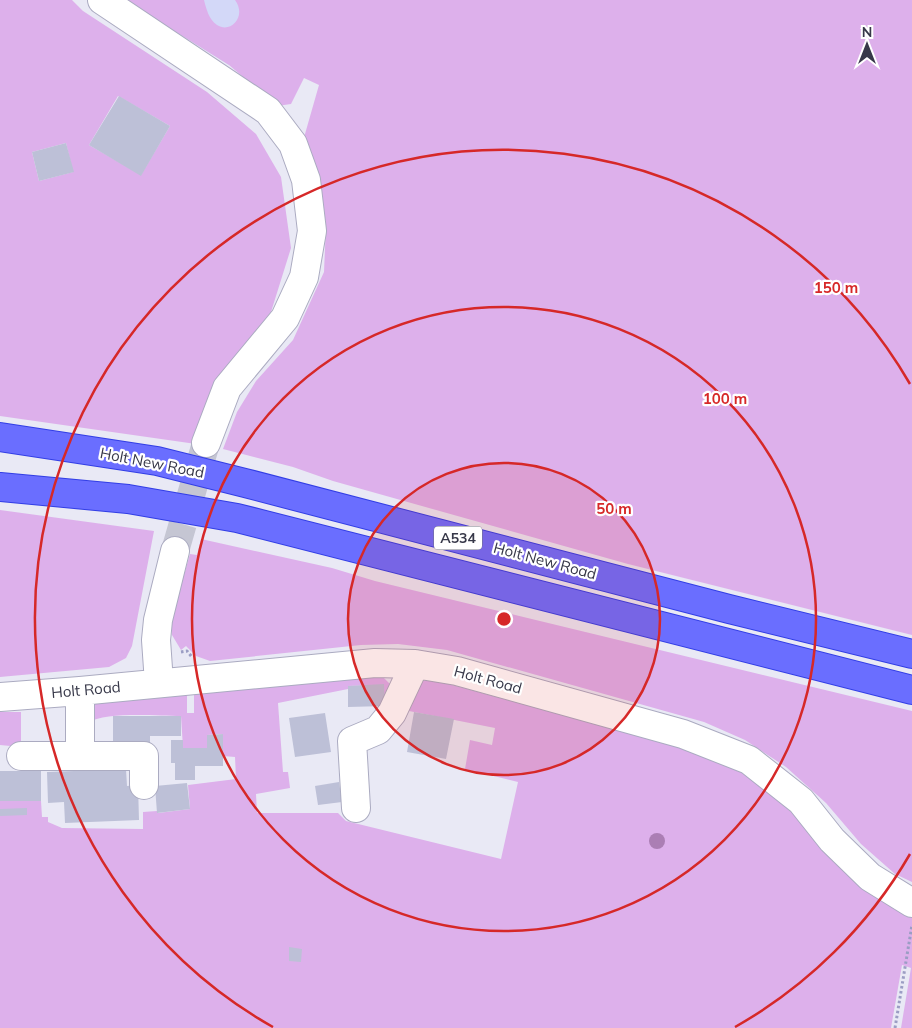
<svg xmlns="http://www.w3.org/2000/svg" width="912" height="1028" viewBox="0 0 912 1028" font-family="Mulish,sans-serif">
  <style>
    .commercial { fill: #d3d8f8 }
    .green { fill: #ddb0eb; fill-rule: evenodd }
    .building { fill: #bdc0d7 }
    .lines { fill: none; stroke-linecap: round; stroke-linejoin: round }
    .minor-tunnel { stroke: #c5c6d3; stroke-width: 28; stroke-dasharray: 28 14; stroke-linecap: butt }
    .minor-casing { stroke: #ababc1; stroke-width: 30 }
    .highway-casing { stroke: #323ee5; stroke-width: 30 }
    .path { stroke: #9b9dc4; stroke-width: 3; stroke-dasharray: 2.5 2.5; stroke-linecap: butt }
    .minor { stroke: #fff; stroke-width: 28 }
    .highway { stroke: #6a6eff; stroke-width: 28 }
    .tree { fill: #ab7eb4 }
    .ring { fill: none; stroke: #d62828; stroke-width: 2.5 }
    .labels { text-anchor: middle; stroke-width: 4.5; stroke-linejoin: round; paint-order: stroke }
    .shield { fill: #fff; stroke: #737480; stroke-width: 1 }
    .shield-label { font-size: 14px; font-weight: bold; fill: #373849 }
    .street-label { font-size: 15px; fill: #373849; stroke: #fff }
    .centre { fill: #d62828; stroke: #fff; stroke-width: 2.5 }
    .ring-label { font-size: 15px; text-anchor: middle; font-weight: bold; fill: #d62828; stroke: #fff; stroke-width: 4.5; stroke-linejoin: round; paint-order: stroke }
  </style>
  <rect width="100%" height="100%" fill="#e9e9f5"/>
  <path class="commercial" d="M 125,0 L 255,0 L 229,65 Z"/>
  <path class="green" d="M 0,0 L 72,0 L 83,11 L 207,92 L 256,134 L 281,177 L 291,248 L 271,312 L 239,352 L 196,444 L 0,416 ZM 118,96 L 170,126 L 141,175 L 89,145 ZM 66,143 L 73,172 L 39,181 L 32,152 Z
    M 125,0 L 204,0 C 206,8 209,20 217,25 C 231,34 247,16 235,0 L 912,0 L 912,635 L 628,564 L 333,481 L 293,467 L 223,449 L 237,412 L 256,381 L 293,340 L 324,272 L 326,225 L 316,172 L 303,141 L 319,85 L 304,78 L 291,104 L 277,106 L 229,65 Z
    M 0,510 L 154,531 L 132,646 L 126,658 L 109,667 L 0,677 Z
    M 201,539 L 332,568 L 375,581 L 912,711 L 912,882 L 895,874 L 861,844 L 826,803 L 786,767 L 745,740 L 704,722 L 447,650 L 398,644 L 361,645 L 210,661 L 196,656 L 186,646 L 181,650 L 172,635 L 171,620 L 190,554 L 197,555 Z
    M 381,675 L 390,684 L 392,696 L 385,706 L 383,685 L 348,686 L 348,689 L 278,703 L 283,772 L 288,772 L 290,788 L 256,794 L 257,813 L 338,813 L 346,821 L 501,859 L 518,782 L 465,769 L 470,740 L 492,745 L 495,728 L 409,711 L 421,681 L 434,680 L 699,752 L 742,773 L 793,811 L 912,917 L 912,1028 L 901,1028 L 911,968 L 902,965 L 891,1028 L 0,1028 L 0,801 L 41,801 L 42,817 L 48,817 L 48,822 L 62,828 L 143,829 L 143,812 L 157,811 L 158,813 L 190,809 L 188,785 L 236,779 L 235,757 L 223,756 L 223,734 L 207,735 L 207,748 L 183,748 L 181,716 C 157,716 107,711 87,723 L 92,703 L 187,694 L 187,713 L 194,713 L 194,693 Z
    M 0,712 L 21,712 L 21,747 L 0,745 Z"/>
  <path class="building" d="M 119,96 L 170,126 L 141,176 L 89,145 Z
    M 66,143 L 74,172 L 39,181 L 32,152 Z
    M 384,684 L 385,706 L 348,707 L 348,686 Z
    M 414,712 L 454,719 L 446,759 L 407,752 Z
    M 325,713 L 331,752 L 295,757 L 289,718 Z
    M 113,716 L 181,716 L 181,736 L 150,736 L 150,748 L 113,748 Z
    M 223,734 L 223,766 L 195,766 L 195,780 L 175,780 L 175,763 L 171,763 L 171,740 L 183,740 L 183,748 L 207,748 L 207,735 Z
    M 126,769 L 127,786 L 138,785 L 139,820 L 65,823 L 64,802 L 48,803 L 47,772 Z
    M 0,771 L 41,771 L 41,801 L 0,801 Z
    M 339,782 L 342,802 L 318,805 L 315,786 Z
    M 187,783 L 190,809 L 157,813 L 155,786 Z
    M 27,808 L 27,815 L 0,816 L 0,809 Z
    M 289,947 L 302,949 L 301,962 L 289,961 Z"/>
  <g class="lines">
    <path class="minor-tunnel" d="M 175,551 L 206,443"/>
    <defs>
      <path id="minor" d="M 102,0 L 268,111 L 293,144 L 306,180 L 312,231 L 304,277 L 285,318 L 227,388 L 206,443
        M 159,683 L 156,640 L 158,620 L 175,551
        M 0,697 L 80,691 L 375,663 L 415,664 L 457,671 L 683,734 L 749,760 L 801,801 L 832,840 L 870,877 L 912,903
        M 21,756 L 144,756 L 144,785
        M 80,756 L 80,691
        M 356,808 L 352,741 L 378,730 L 392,713 L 415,664"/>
      <path id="highway" d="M 0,437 L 157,461 L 245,483 L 729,609 L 912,654
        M 0,487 L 128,499 L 237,518 L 912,690"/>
    </defs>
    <use href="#minor" class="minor-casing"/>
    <use href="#highway" class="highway-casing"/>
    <path class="path" d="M 181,652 L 187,651 L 192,657
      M 895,1028 L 912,925"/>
    <use href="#minor" class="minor"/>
    <use href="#highway" class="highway"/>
  </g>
  <circle class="tree" cx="657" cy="841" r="8"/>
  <circle cx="504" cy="619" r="156" fill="#d62828" fill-opacity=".12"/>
  <g class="ring">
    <circle cx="504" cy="619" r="156"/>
    <circle cx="504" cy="619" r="312"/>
    <path d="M910 854A469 469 0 0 1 735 1027M273 1027A469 469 0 1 1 910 384"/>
  </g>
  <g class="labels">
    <rect class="shield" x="434" y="526.5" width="48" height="23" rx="4"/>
    <g class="shield-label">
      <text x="458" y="543">A534</text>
    </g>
    <g class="street-label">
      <text transform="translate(152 463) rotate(11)" y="5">Holt New Road</text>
      <text transform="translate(545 561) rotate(15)" y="5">Holt New Road</text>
      <text transform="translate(488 680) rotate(15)" y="5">Holt Road</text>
      <text transform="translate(86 690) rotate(-5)" y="5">Holt Road</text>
    </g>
  </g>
  <circle cx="504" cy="619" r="8" class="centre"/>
  <g class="ring-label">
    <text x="836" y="293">150 m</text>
    <text x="725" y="404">100 m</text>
    <text x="614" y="514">50 m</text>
  </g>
  <g transform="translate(867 45)" stroke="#ffffff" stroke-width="4" paint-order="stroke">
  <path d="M0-4L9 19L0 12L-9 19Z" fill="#373849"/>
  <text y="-8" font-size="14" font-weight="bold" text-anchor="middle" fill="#373849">N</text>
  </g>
</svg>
